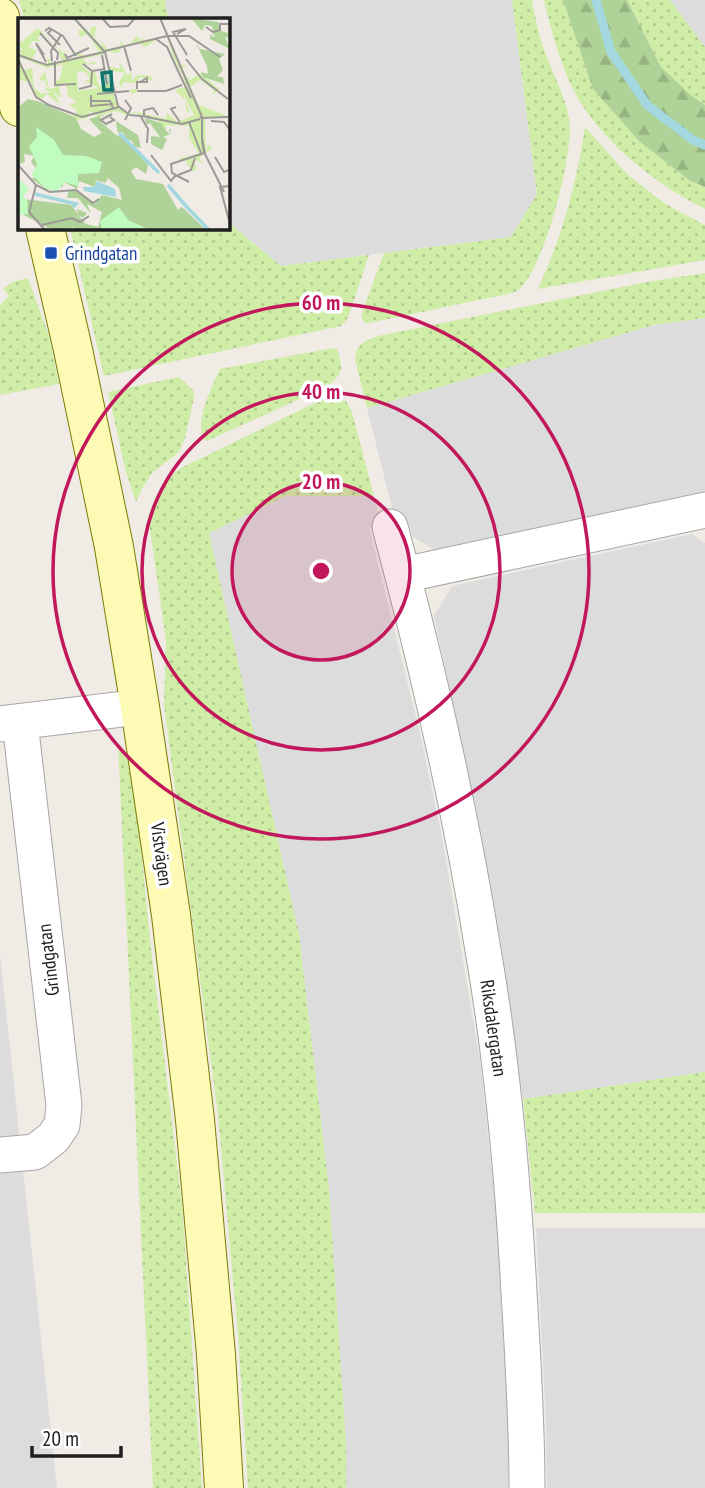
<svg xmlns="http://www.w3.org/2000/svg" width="705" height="1488" viewBox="0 0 705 1488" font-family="'PT Sans Narrow',sans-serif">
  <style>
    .residential { fill: #dddcdc }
    .grass { fill: url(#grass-dots) }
    .forest { fill: url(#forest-firs) }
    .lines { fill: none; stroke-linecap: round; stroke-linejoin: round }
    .stream { stroke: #a3d8e0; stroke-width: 9 }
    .minor-casing { stroke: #a6a6a6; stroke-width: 37 }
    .secondary-casing { stroke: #7a7c00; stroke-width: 40 }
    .minor { stroke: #fff; stroke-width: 35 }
    .secondary { stroke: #fdfab6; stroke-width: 38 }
    .ring { fill: none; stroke: #c2185b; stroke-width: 3.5 }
    .transit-dot { fill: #1a4fb4; stroke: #fff; stroke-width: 2.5 }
    .labels { text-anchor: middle; stroke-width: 7; stroke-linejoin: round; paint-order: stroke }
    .transit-label { font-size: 19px; fill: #164399; stroke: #fff; text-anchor: start }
    .street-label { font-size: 19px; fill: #1f1f1f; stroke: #fff }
    .inset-river { fill: none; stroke: #a3d8e0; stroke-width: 3.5 }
    .inset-road { fill: none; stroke: #9c9996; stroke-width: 2 }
    .view { fill: #0f766e; fill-opacity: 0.15; stroke: #0f766e; stroke-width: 3.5 }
    .inset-edge { fill: none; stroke: #1f1f1f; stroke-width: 3.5 }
    .centre { fill: #c2185b; stroke: #fff; stroke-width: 3.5 }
    .ring-label { font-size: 21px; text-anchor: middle; font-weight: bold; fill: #c2185b; stroke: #fff; stroke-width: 7; stroke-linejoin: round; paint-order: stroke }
  </style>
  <defs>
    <pattern id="grass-dots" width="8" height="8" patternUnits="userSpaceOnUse" patternTransform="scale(1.75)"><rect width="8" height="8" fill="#d0eda8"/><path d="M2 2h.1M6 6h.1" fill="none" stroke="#b2cb90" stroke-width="1.8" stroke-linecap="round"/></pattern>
    <pattern id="forest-firs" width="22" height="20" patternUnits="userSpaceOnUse" patternTransform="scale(1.75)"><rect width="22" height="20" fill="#aed297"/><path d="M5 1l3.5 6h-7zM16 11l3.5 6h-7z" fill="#95b482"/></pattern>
  </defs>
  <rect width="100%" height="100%" fill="#f0ebe5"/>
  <path class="residential" d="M 165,0 L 512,0 L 537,194 L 511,237 L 281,266 L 228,222 L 228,19 L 168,19 Z
    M 670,0 L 705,0 L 705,47 L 671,3 Z
    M 705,318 L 705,491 L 434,550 L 412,536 L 408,522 L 396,524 L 367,408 L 654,325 Z
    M 285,496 L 374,496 L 381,524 L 369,528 L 420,733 L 443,842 L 481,1067 L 497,1223 L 508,1418 L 508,1488 L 346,1488 L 346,1445 L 329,1189 L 299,935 L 209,533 Z
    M 692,534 L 705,543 L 705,1072 L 523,1099 L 502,949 L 481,834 L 434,616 L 452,586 Z
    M 0,954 L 57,1488 L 0,1488 Z
    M 536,1228 L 705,1228 L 705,1488 L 547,1488 L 546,1421 Z"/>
  <path class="grass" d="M 19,0 L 165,0 L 168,19 L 24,19 Z
    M 512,0 L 532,0 C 535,17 539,36 545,52 C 553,74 565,96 569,118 C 575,151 545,264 521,287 C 520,289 514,293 512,293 L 369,323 L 365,323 L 362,319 L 362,313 L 384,253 L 511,237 L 537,194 Z
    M 544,0 L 563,0 L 593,89 L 640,142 L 689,180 L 705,187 L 705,209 C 655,184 597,139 572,87 C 559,60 551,29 544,0 Z
    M 627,0 L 670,0 L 705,47 L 705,105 L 692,96 L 661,67 Z
    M 585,127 L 628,175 L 667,205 L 705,225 L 705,260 L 538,289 C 563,234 576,186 585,127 Z
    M 228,222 L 281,266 L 369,255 L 348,318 L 341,326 L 104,376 L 70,228 L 228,228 Z
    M 705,273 L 705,318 L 654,325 L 367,408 L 355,359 C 356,344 365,341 378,336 L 647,282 Z
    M 28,278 L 49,336 L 59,384 L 0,395 L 0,305 L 9,296 L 3,289 L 12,282 Z
    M 333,348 L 337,349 C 344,370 343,374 326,387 L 207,441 L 202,438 C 197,417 211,388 220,369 Z
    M 179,377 L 193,390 L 194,398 L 185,438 L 179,452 L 152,473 L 143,487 L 136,502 L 126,472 L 108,392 Z
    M 334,398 L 346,401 L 352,412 L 374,496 L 286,496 L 209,533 L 299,934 L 329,1189 L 346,1445 L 346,1488 L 248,1488 L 238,1335 L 218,1115 L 164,705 L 166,640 L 148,516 L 155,498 L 166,479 L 183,467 L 323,399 Z
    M 118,743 L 130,756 L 135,790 L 151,948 L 182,1205 L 202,1488 L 153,1488 Z
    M 705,1072 L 705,1213 L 535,1213 L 523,1099 Z"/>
  <path class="forest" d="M 563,0 L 627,0 L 661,67 L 692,96 L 705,105 L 705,187 L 689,180 L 640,142 L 593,89 Z"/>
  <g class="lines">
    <path class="stream" d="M 596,0 L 611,52 L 647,105 L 693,140 L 705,145"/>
    <defs>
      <path id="minor" d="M 390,527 C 428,668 461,811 484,956 C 503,1067 513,1180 519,1292 C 523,1358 527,1423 527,1488
        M 403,575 L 705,510
        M 0,724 L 140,707
        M 0,1155 L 35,1152 L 53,1138 L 62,1125 L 64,1105 L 20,722"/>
      <path id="secondary" d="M 0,17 L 19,107
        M 45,228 L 72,345 L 114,547 L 140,707 L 171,915 L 195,1120 L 216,1355 L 224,1488"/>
    </defs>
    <use href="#minor" class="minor-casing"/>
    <use href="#secondary" class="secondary-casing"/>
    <use href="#minor" class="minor"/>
    <use href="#secondary" class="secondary"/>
  </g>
  <circle cx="321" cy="571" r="89" fill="#c2185b" fill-opacity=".12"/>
  <g class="ring">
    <circle cx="321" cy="571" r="89"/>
    <circle cx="321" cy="571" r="179"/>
    <circle cx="321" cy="571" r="268"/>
  </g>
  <rect class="transit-dot" x="44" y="246" width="14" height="14" rx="3.5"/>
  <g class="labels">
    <g class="transit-label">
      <text x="65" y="260">Grindgatan</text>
    </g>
    <g class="street-label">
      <text transform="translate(162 854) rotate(82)" y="7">Vistvägen</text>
      <text transform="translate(48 960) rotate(-97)" y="7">Grindgatan</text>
      <text transform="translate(494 1028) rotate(82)" y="7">Riksdalergatan</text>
    </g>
  </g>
  <g transform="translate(18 18)">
    <rect width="212" height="212" fill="#f0ebe5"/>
    <path d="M 53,0 L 73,15 L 72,10 L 78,8 L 77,19 L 73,17 L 81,25 L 85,33 L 82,22 L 90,31 L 103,28 L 102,22 L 106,27 L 112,25 L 120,17 L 120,21 L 138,22 L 128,29 L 119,24 L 108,28 L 117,23 L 105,27 L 100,35 L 88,33 L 90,46 L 87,36 L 65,41 L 70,46 L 78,43 L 77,46 L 63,47 L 73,55 L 77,53 L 78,59 L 87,58 L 78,61 L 82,69 L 91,65 L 90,48 L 102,51 L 101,43 L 110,58 L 113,53 L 114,63 L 119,57 L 133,58 L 135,63 L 121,59 L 119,73 L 115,76 L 111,72 L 118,71 L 118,65 L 105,64 L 104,71 L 101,64 L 107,55 L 91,52 L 97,83 L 109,97 L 115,94 L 120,94 L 148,101 L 149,95 L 159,104 L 176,97 L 164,73 L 172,94 L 169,95 L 167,82 L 157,72 L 170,68 L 166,65 L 167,63 L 155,38 L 149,19 L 149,15 L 160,46 L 169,48 L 162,51 L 172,62 L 182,55 L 201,71 L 211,60 L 195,77 L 196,72 L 182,62 L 172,69 L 181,87 L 212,99 L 187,99 L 188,134 L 190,127 L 195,130 L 181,140 L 185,146 L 174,140 L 179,151 L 174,154 L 167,141 L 160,144 L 162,140 L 181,136 L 171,120 L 171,108 L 149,107 L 147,112 L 138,100 L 120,98 L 119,94 L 110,98 L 99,93 L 82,97 L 83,101 L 72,93 L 70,100 L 58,102 L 53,97 L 59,97 L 58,91 L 51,87 L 59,84 L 50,78 L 48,65 L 41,66 L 42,77 L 47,78 L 40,79 L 35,72 L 42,87 L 29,76 L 23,82 L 17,76 L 13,64 L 0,62 L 1,46 L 6,52 L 14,50 L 16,70 L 24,76 L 33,74 L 26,71 L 30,70 L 27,63 L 21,62 L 27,53 L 31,71 L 37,70 L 36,64 L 42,61 L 45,46 L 29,50 L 1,39 L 0,32 L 5,32 L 0,27 L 20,10 L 45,35 L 55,31 L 46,36 L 49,42 L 61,39 L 56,33 L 67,38 L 81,34 L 70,16 L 62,19 L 60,12 L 67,13 ZM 24,15 L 40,31 L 44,43 L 37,47 L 29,39 L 30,46 L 14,41 L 19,32 L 10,29 L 15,23 L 23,23 L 19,20 ZM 68,54 L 72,61 L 66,63 L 81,70 L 60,73 L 59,53 Z" fill="#d0eda8" fill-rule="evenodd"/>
    <path d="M 173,0 L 200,4 L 203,13 L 210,15 L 212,19 L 207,19 L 212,31 L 192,21 L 192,16 L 195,19 L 201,16 L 196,18 L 194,8 L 187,7 L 184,13 ZM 178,25 L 182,31 L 207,36 L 201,41 L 205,52 L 199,59 L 205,59 L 206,66 L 185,59 L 183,54 L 190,56 L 189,48 ZM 2,72 L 2,88 L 10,81 L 22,84 L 58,100 L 63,111 L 76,119 L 84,115 L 71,101 L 88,96 L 82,99 L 84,105 L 98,117 L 103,119 L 99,112 L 98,103 L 120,117 L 123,130 L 117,129 L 114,123 L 109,121 L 104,114 L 101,114 L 130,147 L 128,156 L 118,149 L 113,153 L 118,161 L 145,166 L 160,192 L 164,189 L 188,212 L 57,212 L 54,207 L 55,212 L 34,212 L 6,197 L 0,166 L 6,181 L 53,187 L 60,196 L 59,191 L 69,195 L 65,200 L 60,197 L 68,206 L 80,209 L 84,194 L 69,186 L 73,196 L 60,180 L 49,180 L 51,172 L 58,172 L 77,186 L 84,177 L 104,182 L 101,170 L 90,160 L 87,165 L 78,162 L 77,169 L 61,163 L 59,171 L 46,164 L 44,169 L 27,170 L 14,161 L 21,154 L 13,144 L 16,138 L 6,136 L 7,144 L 0,146 ZM 127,100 L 143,105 L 150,115 L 152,115 L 151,112 L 153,110 L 152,116 L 145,119 L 149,121 L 144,132 L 133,126 L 133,118 L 142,119 L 132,105 L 128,107 Z" fill="#aed297"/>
    <path d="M 18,109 L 36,122 L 45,137 L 68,138 L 84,144 L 81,155 L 60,156 L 60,168 L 46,164 L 39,174 L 27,170 L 14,157 L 19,146 L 11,128 L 19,119 ZM 0,160 L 11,171 L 4,180 L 9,181 L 10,196 L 0,197 ZM 101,189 L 110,202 L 132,212 L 84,212 L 82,203 Z" fill="#c0fcc0"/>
    <path d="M 79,163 L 97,171 L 98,179 L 66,173 L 65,169 L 76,169 Z" fill="#a3d8e0"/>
    <path class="inset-river" d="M 101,115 L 141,155M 150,167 L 167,187M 17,176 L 58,186 L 55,189M 167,187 L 191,212"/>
    <path class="inset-road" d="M 56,0 L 87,34M 84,0 L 92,9 L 110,8 L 117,0M 142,0 L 184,99M 188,9 L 195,14 L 202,12 L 202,6 L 212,6M 34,11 L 30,15 L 42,27M 27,13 L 31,10 L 45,18 L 58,38M 22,15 L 40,35 L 39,42M 159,16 L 168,11 L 155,14 L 169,37M 149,18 L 171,18 L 202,39M 138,21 L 149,29 L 161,55M 106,28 L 113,53M 87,33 L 149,18M 87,34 L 100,88 L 112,97 L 132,99M 47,36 L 49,40 L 71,30M 0,37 L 29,47 L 86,34M 26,37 L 18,25 L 28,44M 84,37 L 89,66M 0,41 L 18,79 L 31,87M 168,41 L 184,61M 34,43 L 33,33 L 43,17M 37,43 L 37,67 L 58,66M 65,46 L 74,53 L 87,51M 160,53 L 173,80M 184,61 L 210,81M 61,71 L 73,68 L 74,53M 119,71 L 119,64 L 129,64 L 129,60 L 122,64M 119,73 L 148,73 L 164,67M 79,76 L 111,73M 73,77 L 73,83 L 92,83 L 95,90M 73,83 L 73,88 L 95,86M 28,86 L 64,99 L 101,89M 158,89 L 153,91 L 162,104M 92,99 L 96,102 L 88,106 L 83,102 L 94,96M 123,99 L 130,111 L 129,125M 126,99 L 126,92 L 135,90 L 140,97M 128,99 L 164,106 L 182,101M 182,99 L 184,100 L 184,123 L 186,135 L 187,136 L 184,120M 184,100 L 210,99M 107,102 L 113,90 L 107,82M 193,103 L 206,104 L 212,112M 171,104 L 183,135M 187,136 L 206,174M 133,137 L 153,163 L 158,157M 197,139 L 206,154 L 211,152M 0,147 L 18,167 L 32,174 L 58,172 L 75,185 L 81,181M 160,157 L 173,152 L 177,140M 171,164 L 154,155 L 153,146 L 186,135M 18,167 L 11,194 L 27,212M 212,168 L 202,169 L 212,206M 24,207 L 54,200 L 62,204 L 71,198"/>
    <path class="view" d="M 93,54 L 94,72 L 86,72 L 84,55 Z"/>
    <rect width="212" height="212" class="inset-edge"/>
  </g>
  <circle cx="321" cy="571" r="10" class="centre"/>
  <g class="ring-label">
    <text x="321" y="310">60 m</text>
    <text x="321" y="399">40 m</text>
    <text x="321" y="489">20 m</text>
  </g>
  <path d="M32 1446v10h89v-10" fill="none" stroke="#1f1f1f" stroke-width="3.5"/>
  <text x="42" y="1446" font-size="21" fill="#1f1f1f" stroke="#ffffff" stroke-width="5" paint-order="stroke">20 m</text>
</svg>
